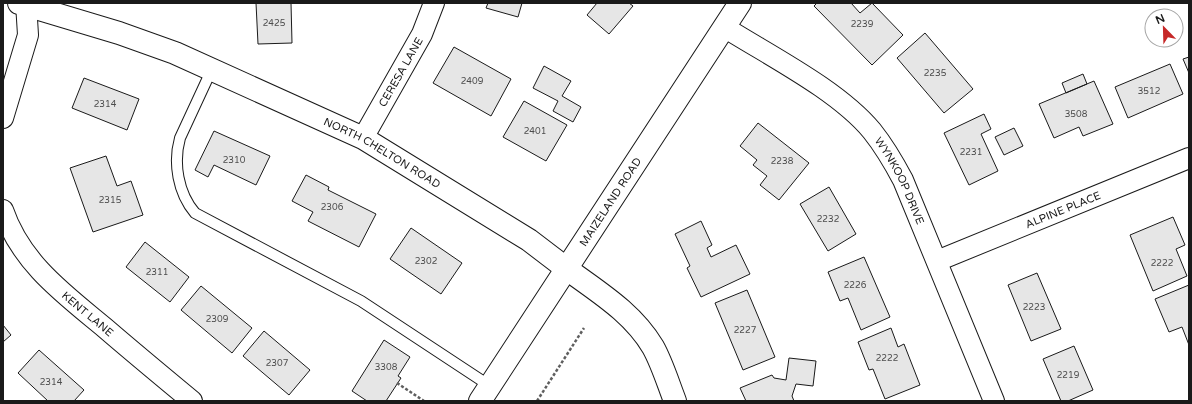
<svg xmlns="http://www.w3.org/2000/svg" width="1192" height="404" viewBox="0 0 1192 404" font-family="'Varela Round',sans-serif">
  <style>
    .building { fill: #e6e6e6; stroke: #1a1a1a }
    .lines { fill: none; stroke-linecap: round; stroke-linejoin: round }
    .service-casing { stroke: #1a1a1a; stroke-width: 12 }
    .minor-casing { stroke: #1a1a1a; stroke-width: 22 }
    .tertiary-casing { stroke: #1a1a1a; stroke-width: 24 }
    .secondary-casing { stroke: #1a1a1a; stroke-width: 24 }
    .path { stroke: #5f5f5f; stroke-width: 2.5; stroke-dasharray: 3 2; stroke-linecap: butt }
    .service { stroke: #fff; stroke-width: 10 }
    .minor { stroke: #fff; stroke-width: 20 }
    .tertiary { stroke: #fff; stroke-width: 22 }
    .secondary { stroke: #fff; stroke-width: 22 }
    .labels { text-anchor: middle; stroke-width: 3; stroke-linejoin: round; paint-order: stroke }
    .number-label { font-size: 9px; fill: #4d4d4d }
    .street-label { font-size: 11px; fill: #1a1a1a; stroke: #fff }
  </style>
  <rect width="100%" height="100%" fill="#fff"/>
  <path class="building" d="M 256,3 L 291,3 L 292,43 L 258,44 Z
    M 488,3 L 522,3 L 518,17 L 486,8 Z
    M 597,3 L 629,3 L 633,6 L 609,34 L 587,15 Z
    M 817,3 L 851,3 L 860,13 L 872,3 L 903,35 L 872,65 L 814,6 Z
    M 925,33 L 973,89 L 944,113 L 897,58 Z
    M 454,47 L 511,79 L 491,116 L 433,83 Z
    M 1189,57 L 1189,73 L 1183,59 Z
    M 1170,64 L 1183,94 L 1128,118 L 1115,87 Z
    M 544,66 L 571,81 L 562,96 L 581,107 L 573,122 L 553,111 L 558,101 L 533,88 Z
    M 1083,74 L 1087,84 L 1066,93 L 1062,83 Z
    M 84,78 L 139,99 L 127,130 L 72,108 Z
    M 1094,81 L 1113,124 L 1083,136 L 1079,127 L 1054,138 L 1039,104 Z
    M 524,101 L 567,125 L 546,161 L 503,137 Z
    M 984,114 L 991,129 L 981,134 L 998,171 L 969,185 L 944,133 Z
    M 758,123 L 809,163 L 779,200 L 760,185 L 767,176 L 753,165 L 757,160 L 740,146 Z
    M 1014,128 L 1023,146 L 1004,155 L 995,137 Z
    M 214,131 L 270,156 L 256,185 L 214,165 L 208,177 L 195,170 Z
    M 106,156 L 117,186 L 131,181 L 143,215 L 93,232 L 70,168 Z
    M 306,175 L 329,187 L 328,190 L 376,214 L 359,247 L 308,221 L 313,212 L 292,201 Z
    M 829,187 L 856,234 L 828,251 L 800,204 Z
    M 1173,217 L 1185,245 L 1176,249 L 1187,276 L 1153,291 L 1130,235 Z
    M 701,221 L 712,245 L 707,248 L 711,257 L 736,245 L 750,274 L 701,297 L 687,268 L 690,266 L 675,234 Z
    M 411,228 L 462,263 L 441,294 L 390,259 Z
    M 145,242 L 189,277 L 170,302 L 126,267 Z
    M 864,257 L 890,317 L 861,330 L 848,298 L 840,301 L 828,272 Z
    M 1037,273 L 1061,329 L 1031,341 L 1008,285 Z
    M 1189,285 L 1189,345 L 1182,327 L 1169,332 L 1155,299 Z
    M 201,286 L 252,328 L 232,353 L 181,310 Z
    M 747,290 L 775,357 L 743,370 L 715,303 Z
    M 3,325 L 11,335 L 3,342 Z
    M 891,328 L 898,347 L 904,344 L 920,385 L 885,399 L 873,369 L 869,370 L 858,342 Z
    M 264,331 L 310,370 L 289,395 L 243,356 Z
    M 384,340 L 410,357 L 398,376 L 401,378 L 386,401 L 367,401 L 352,391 Z
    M 1074,346 L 1093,390 L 1068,401 L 1061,401 L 1043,359 Z
    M 39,350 L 84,390 L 74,401 L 48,401 L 18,373 Z
    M 789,358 L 816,361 L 813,386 L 796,384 L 792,396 L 794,401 L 746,401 L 740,388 L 772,375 L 774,378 L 786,380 Z"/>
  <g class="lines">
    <defs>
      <path id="service" d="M 212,69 L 180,138 C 173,163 178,193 195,213 L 361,301 L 490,386"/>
      <g id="minor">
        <path id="s1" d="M 724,27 C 770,56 838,90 872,131 C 884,146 894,163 903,180 L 994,401"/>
        <path d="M 3,118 L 28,35 L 26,3"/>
        <path id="s2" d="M 363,138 L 422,34 L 434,3"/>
        <path id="s3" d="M 3,210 C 21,263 64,294 105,328 C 134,353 163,377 192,401"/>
        <path id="s4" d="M 937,261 L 1189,158"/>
      </g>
      <g id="tertiary">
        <path id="s5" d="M 19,3 L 119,33 L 175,53 L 363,138 L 529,240 L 567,269"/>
      </g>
      <g id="secondary">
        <path d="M 567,269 C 598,292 632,312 653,347 C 662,363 668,383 675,401"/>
        <path id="s6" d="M 480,401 L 740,3"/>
      </g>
    </defs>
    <use href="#service" class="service-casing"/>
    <use href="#minor" class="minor-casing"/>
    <use href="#tertiary" class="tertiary-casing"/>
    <use href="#secondary" class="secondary-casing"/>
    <path class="path" d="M 397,383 L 424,401
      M 537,401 L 584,328"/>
    <use href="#service" class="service"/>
    <use href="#minor" class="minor"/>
    <use href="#tertiary" class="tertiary"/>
    <use href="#secondary" class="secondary"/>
  </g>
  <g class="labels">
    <g class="number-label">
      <text x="274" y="26">2425</text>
      <text x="862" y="27">2239</text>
      <text x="935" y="76">2235</text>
      <text x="472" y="84">2409</text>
      <text x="1149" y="94">3512</text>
      <text x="105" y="107">2314</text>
      <text x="1076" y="117">3508</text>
      <text x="535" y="134">2401</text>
      <text x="971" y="155">2231</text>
      <text x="234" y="163">2310</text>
      <text x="782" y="164">2238</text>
      <text x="110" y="203">2315</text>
      <text x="332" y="210">2306</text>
      <text x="828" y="222">2232</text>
      <text x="426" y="264">2302</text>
      <text x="1162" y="266">2222</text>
      <text x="157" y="275">2311</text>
      <text x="855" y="288">2226</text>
      <text x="1034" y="310">2223</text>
      <text x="217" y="322">2309</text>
      <text x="745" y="333">2227</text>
      <text x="887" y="361">2222</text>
      <text x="277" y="366">2307</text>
      <text x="386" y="370">3308</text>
      <text x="1068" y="378">2219</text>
      <text x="51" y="385">2314</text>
    </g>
    <g class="street-label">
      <text dy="4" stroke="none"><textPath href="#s2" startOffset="76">CERESA LANE</textPath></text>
      <text dy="4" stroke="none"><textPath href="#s5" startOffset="394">NORTH CHELTON ROAD</textPath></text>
      <text dy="4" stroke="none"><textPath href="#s1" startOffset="239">WYNKOOP DRIVE</textPath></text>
      <text dy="4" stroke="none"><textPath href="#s6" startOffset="238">MAIZELAND ROAD</textPath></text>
      <text dy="4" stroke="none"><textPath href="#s4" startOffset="136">ALPINE PLACE</textPath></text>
      <text dy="4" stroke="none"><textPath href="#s3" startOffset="136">KENT LANE</textPath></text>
    </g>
  </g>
  <rect width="1192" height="404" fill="none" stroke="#1a1a1a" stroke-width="8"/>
  <g transform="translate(1164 28) rotate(337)"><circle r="19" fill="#ffffff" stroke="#a3a3a3"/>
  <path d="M0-3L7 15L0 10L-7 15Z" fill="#c62828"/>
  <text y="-6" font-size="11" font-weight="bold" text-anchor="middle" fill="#1a1a1a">N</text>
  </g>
</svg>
